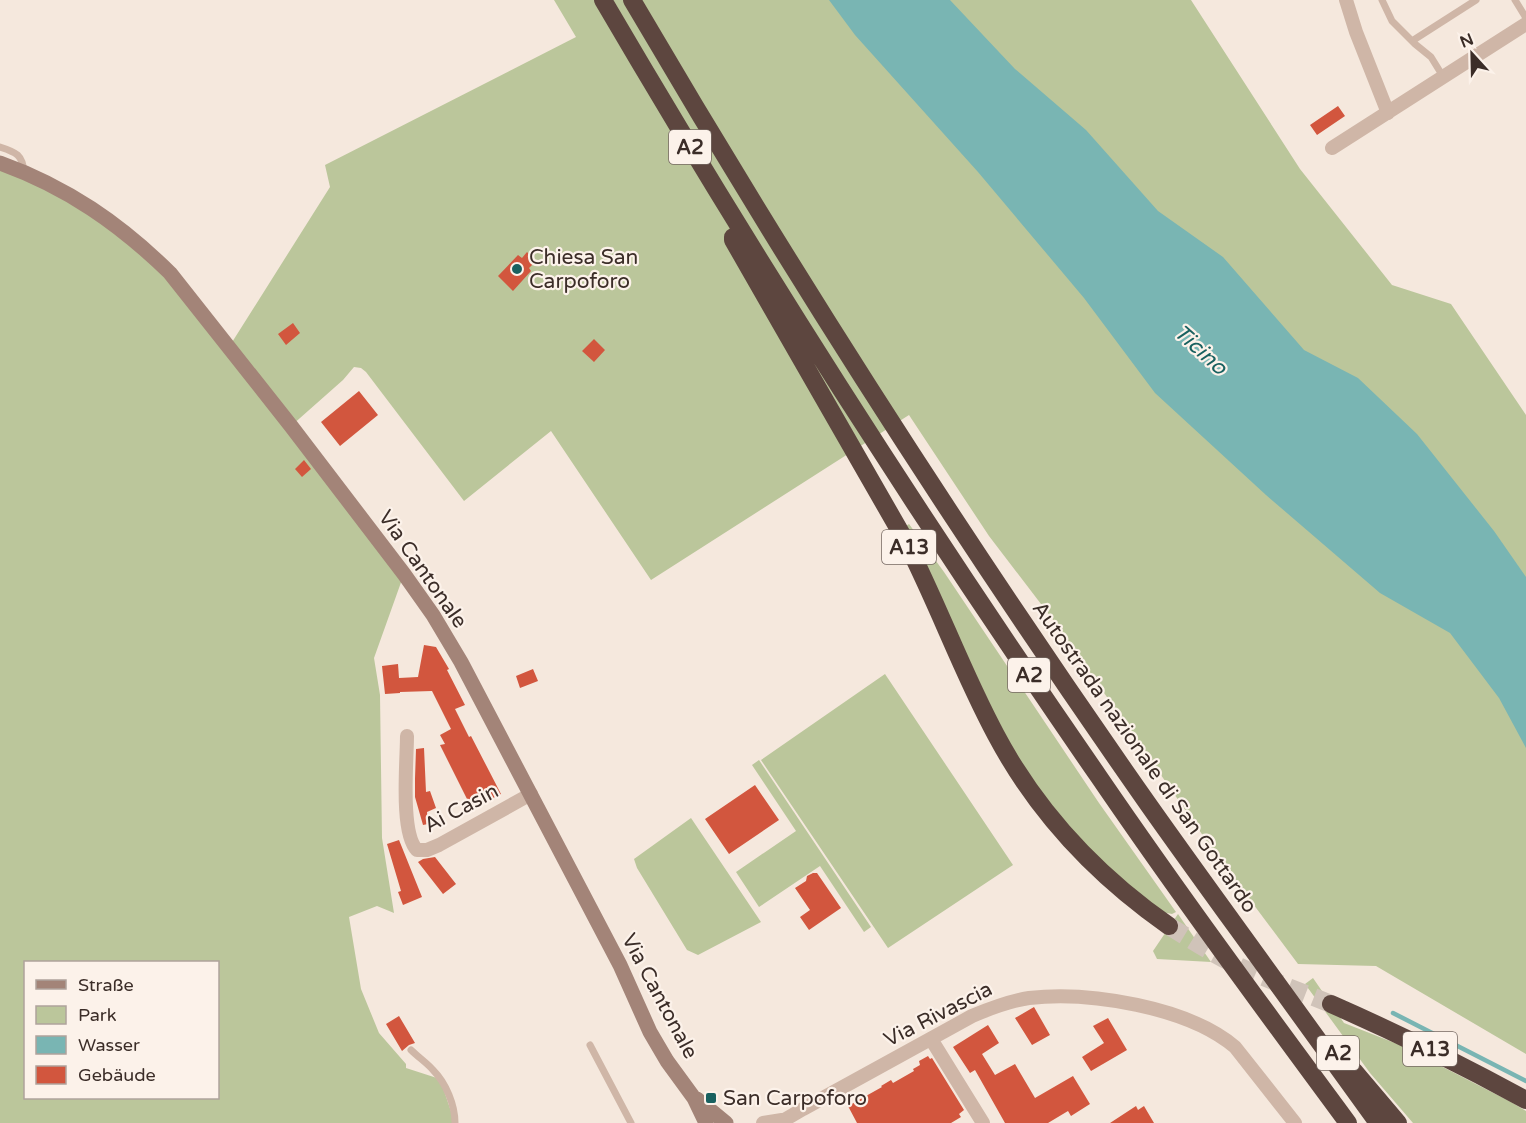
<svg xmlns="http://www.w3.org/2000/svg" width="1526" height="1123" viewBox="0 0 1526 1123" font-family="'Varela Round',sans-serif">
  <style>
    .green { fill: #bbc69b; fill-rule: evenodd }
    .water { fill: #79b5b3 }
    .lines { fill: none; stroke-linecap: round; stroke-linejoin: round }
    .stream { stroke: #79b5b3; stroke-width: 4.5 }
    .building { fill: #d2563e }
    .motorway-tunnel { stroke: #d0c3b9; stroke-width: 18; stroke-dasharray: 18 9; stroke-linecap: butt }
    .service { stroke: #cfb6a7; stroke-width: 7 }
    .minor { stroke: #cfb6a7; stroke-width: 14 }
    .secondary { stroke: #a38478; stroke-width: 15 }
    .motorway { stroke: #5d463f; stroke-width: 18 }
    .poi-dot { fill: #196160; stroke: #fcf2ea; stroke-width: 2 }
    .labels { text-anchor: middle; stroke-width: 4.5; stroke-linejoin: round; paint-order: stroke }
    .shield { fill: #fcf2ea; stroke: #756862; stroke-width: 1.5 }
    .shield-label { font-size: 20px; font-weight: bold; fill: #3b2d28 }
    .poi-label { font-size: 21px; fill: #3b2d28; stroke: #fcf2ea; text-anchor: start }
    .street-label { font-size: 21px; fill: #3b2d28; stroke: #fcf2ea }
    .water-label { font-size: 22px; font-style: italic; fill: #196160; stroke: #fcf2ea }
  </style>
  <rect width="100%" height="100%" fill="#f5e8dd"/>
  <path class="green" d="M 554,0 L 1191,0 L 1300,169 L 1392,285 L 1451,304 L 1526,415 L 1526,1054 L 1376,966 L 1298,964 L 1215,853 L 1057,625 L 989,536 L 909,415 L 651,580 L 551,431 L 464,501 L 366,372 L 361,368 L 354,367 L 343,380 L 291,426 L 404,574 L 374,658 L 380,695 L 382,838 L 394,913 L 377,906 L 349,917 L 361,989 L 379,1033 L 406,1064 L 406,1068 L 440,1079 L 455,1123 L 0,1123 L 0,163 L 128,234 L 229,347 L 330,187 L 325,165 L 576,37 ZM 26,962 L 218,962 L 218,1098 L 26,1098 Z
    M 909,524 L 944,572 L 1099,803 L 1176,912 L 1172,914 L 1157,911 L 1083,848 L 1016,760 L 906,526 Z
    M 885,674 L 1013,865 L 888,948 L 761,760 Z
    M 759,760 L 871,927 L 864,932 L 820,866 L 759,907 L 736,872 L 796,831 L 752,765 Z
    M 691,818 L 761,922 L 698,955 L 687,950 L 637,868 L 634,859 Z
    M 1178,914 L 1211,962 L 1157,959 L 1153,951 Z
    M 1313,978 L 1344,1023 L 1400,1045 L 1511,1102 L 1526,1111 L 1526,1123 L 1413,1123 L 1370,1073 L 1305,984 Z"/>
  <path class="water" d="M 829,0 L 950,0 L 1015,69 L 1086,130 L 1158,211 L 1223,257 L 1304,350 L 1358,378 L 1417,434 L 1494,531 L 1526,577 L 1526,748 L 1499,698 L 1450,633 L 1380,593 L 1266,495 L 1155,393 L 1084,298 L 978,172 L 855,35 Z"/>
  <g class="lines">
    <path class="stream" d="M 1393,1013 L 1526,1081"/>
  </g>
  <path class="building" d="M 1338,106 L 1345,116 L 1317,135 L 1310,125 Z
    M 527,252 L 536,261 L 529,268 L 531,271 L 513,291 L 498,276 L 518,255 L 522,258 Z
    M 293,323 L 300,333 L 286,345 L 278,334 Z
    M 594,339 L 605,350 L 594,362 L 582,351 Z
    M 359,391 L 378,415 L 340,446 L 321,422 Z
    M 304,460 L 311,469 L 302,477 L 295,469 Z
    M 424,645 L 436,647 L 449,669 L 447,670 L 465,705 L 455,709 L 469,737 L 471,736 L 501,794 L 472,809 L 440,745 L 445,744 L 440,735 L 451,729 L 432,691 L 400,692 L 400,693 L 385,694 L 382,666 L 398,664 L 399,678 L 418,677 Z
    M 533,669 L 538,681 L 520,688 L 516,676 Z
    M 424,748 L 426,792 L 430,791 L 436,808 L 427,812 L 428,824 L 423,825 L 415,797 L 415,779 L 416,749 Z
    M 755,785 L 779,820 L 729,854 L 705,819 Z
    M 399,840 L 422,897 L 403,905 L 398,892 L 401,891 L 387,844 Z
    M 435,857 L 456,884 L 443,894 L 418,862 L 423,859 Z
    M 813,873 L 817,873 L 841,908 L 809,930 L 800,917 L 810,910 L 795,888 L 806,881 L 807,876 Z
    M 1034,1007 L 1050,1035 L 1032,1045 L 1015,1018 Z
    M 399,1016 L 415,1043 L 409,1045 L 402,1051 L 386,1024 Z
    M 1108,1018 L 1127,1050 L 1091,1071 L 1082,1057 L 1104,1043 L 1093,1026 Z
    M 988,1025 L 999,1043 L 982,1054 L 995,1075 L 1015,1064 L 1035,1098 L 1073,1076 L 1090,1104 L 1071,1116 L 1068,1111 L 1048,1123 L 1005,1123 L 975,1070 L 970,1073 L 953,1047 Z
    M 928,1056 L 930,1059 L 932,1058 L 964,1110 L 959,1114 L 961,1117 L 951,1123 L 857,1123 L 848,1106 L 882,1087 L 881,1086 L 891,1080 L 893,1083 L 914,1071 L 913,1069 L 920,1065 L 919,1061 Z
    M 1136,1106 L 1138,1110 L 1144,1106 L 1154,1123 L 1110,1123 Z"/>
  <g class="lines">
    <path class="motorway-tunnel" d="M 1169,926 C 1187,937 1204,948 1222,958 C 1257,976 1294,989 1331,1004"/>
    <path class="service" d="M 1382,0 L 1392,21 L 1415,44 L 1431,57 L 1444,78
      M 1515,0 L 1526,18
      M 1412,41 L 1476,0
      M 0,147 C 16,152 23,155 24,173
      M 590,1045 L 631,1123
      M 411,1050 C 418,1057 427,1063 433,1070 C 446,1083 455,1105 455,1123"/>
    <path class="minor" d="M 1346,0 L 1356,32 L 1388,113
      M 1332,148 L 1526,24
      M 407,736 C 407,761 400,833 417,850 L 427,850 L 439,845 L 531,794
      M 931,1039 L 983,1123
      M 763,1123 L 782,1120
      M 779,1123 L 803,1109 L 972,1016 C 991,1008 1009,1001 1029,998 C 1089,991 1188,1007 1235,1047 L 1295,1123"/>
    <path class="secondary" d="M 0,163 C 67,187 120,224 170,273 L 291,426 L 404,574 L 433,615 L 461,662 L 620,965 L 650,1032 L 667,1061 L 694,1098 L 706,1123
      M 697,1099 L 726,1123"/>
    <path class="motorway" d="M 603,0 C 758,265 924,524 1099,777 C 1179,894 1263,1008 1348,1123
      M 632,0 C 793,275 965,543 1148,804 C 1191,865 1235,925 1279,986 C 1312,1031 1345,1078 1378,1123
      M 733,237 L 733,240 L 905,540 C 938,604 962,672 996,735 C 1038,814 1096,875 1169,926
      M 1331,1004 C 1397,1033 1462,1065 1526,1100
      M 1354,1071 L 1398,1123"/>
  </g>
  <g class="poi-dot">
    <circle cx="517" cy="269" r="6"/>
    <rect x="705" y="1092" width="12" height="12" rx="3"/>
  </g>
  <g class="labels">
    <g class="shield">
      <rect x="669" y="130" width="42" height="34" rx="4.5"/>
      <rect x="882" y="530" width="54" height="34" rx="4.5"/>
      <rect x="1008" y="658" width="42" height="34" rx="4.5"/>
      <rect x="1403" y="1032" width="54" height="34" rx="4.5"/>
      <rect x="1317" y="1036" width="42" height="34" rx="4.5"/>
    </g>
    <g class="shield-label">
      <text x="690" y="154">A2</text>
      <text x="909" y="554">A13</text>
      <text x="1029" y="682">A2</text>
      <text x="1430" y="1056">A13</text>
      <text x="1338" y="1060">A2</text>
    </g>
    <g class="poi-label">
      <text x="529" y="264">Chiesa San<tspan x="529" dy="24">Carpoforo</tspan></text>
      <text x="723" y="1105">San Carpoforo</text>
    </g>
    <g class="street-label">
      <text transform="translate(423 569) rotate(55)" y="7">Via Cantonale</text>
      <text transform="translate(1145 757) rotate(55)" y="7">Autostrada nazionale di San Gottardo</text>
      <text transform="translate(461 808) rotate(-28)" y="7">Ai Casin</text>
      <text transform="translate(660 996) rotate(62)" y="7">Via Cantonale</text>
      <text transform="translate(938 1014) rotate(-27)" y="7">Via Rivascia</text>
    </g>
    <g class="water-label">
      <text transform="translate(1201 349) rotate(42)" y="8">Ticino</text>
    </g>
  </g>
  <rect x="24" y="961" width="195" height="138" fill="#fcf2ea" stroke="#afa39c" stroke-width="1.5"/>
  <rect x="36" y="980" width="30" height="9" fill="#a38478" stroke="#afa39c" stroke-width="1.5"/>
  <text x="78" y="991" font-size="18" fill="#3b2d28">Straße</text>
  <rect x="36" y="1006" width="30" height="18" fill="#bbc69b" stroke="#afa39c" stroke-width="1.5"/>
  <text x="78" y="1021" font-size="18" fill="#3b2d28">Park</text>
  <rect x="36" y="1036" width="30" height="18" fill="#79b5b3" stroke="#afa39c" stroke-width="1.5"/>
  <text x="78" y="1051" font-size="18" fill="#3b2d28">Wasser</text>
  <rect x="36" y="1066" width="30" height="18" fill="#d2563e" stroke="#afa39c" stroke-width="1.5"/>
  <text x="78" y="1081" font-size="18" fill="#3b2d28">Gebäude</text>
  <g transform="translate(1472 54) rotate(338)" stroke="#fcf2ea" stroke-width="4.5" paint-order="stroke">
  <path d="M0-4.5L10 22L0 15L-10 22Z" fill="#3b2d28"/>
  <text y="-9" font-size="16" font-weight="bold" text-anchor="middle" fill="#3b2d28">N</text>
  </g>
</svg>
